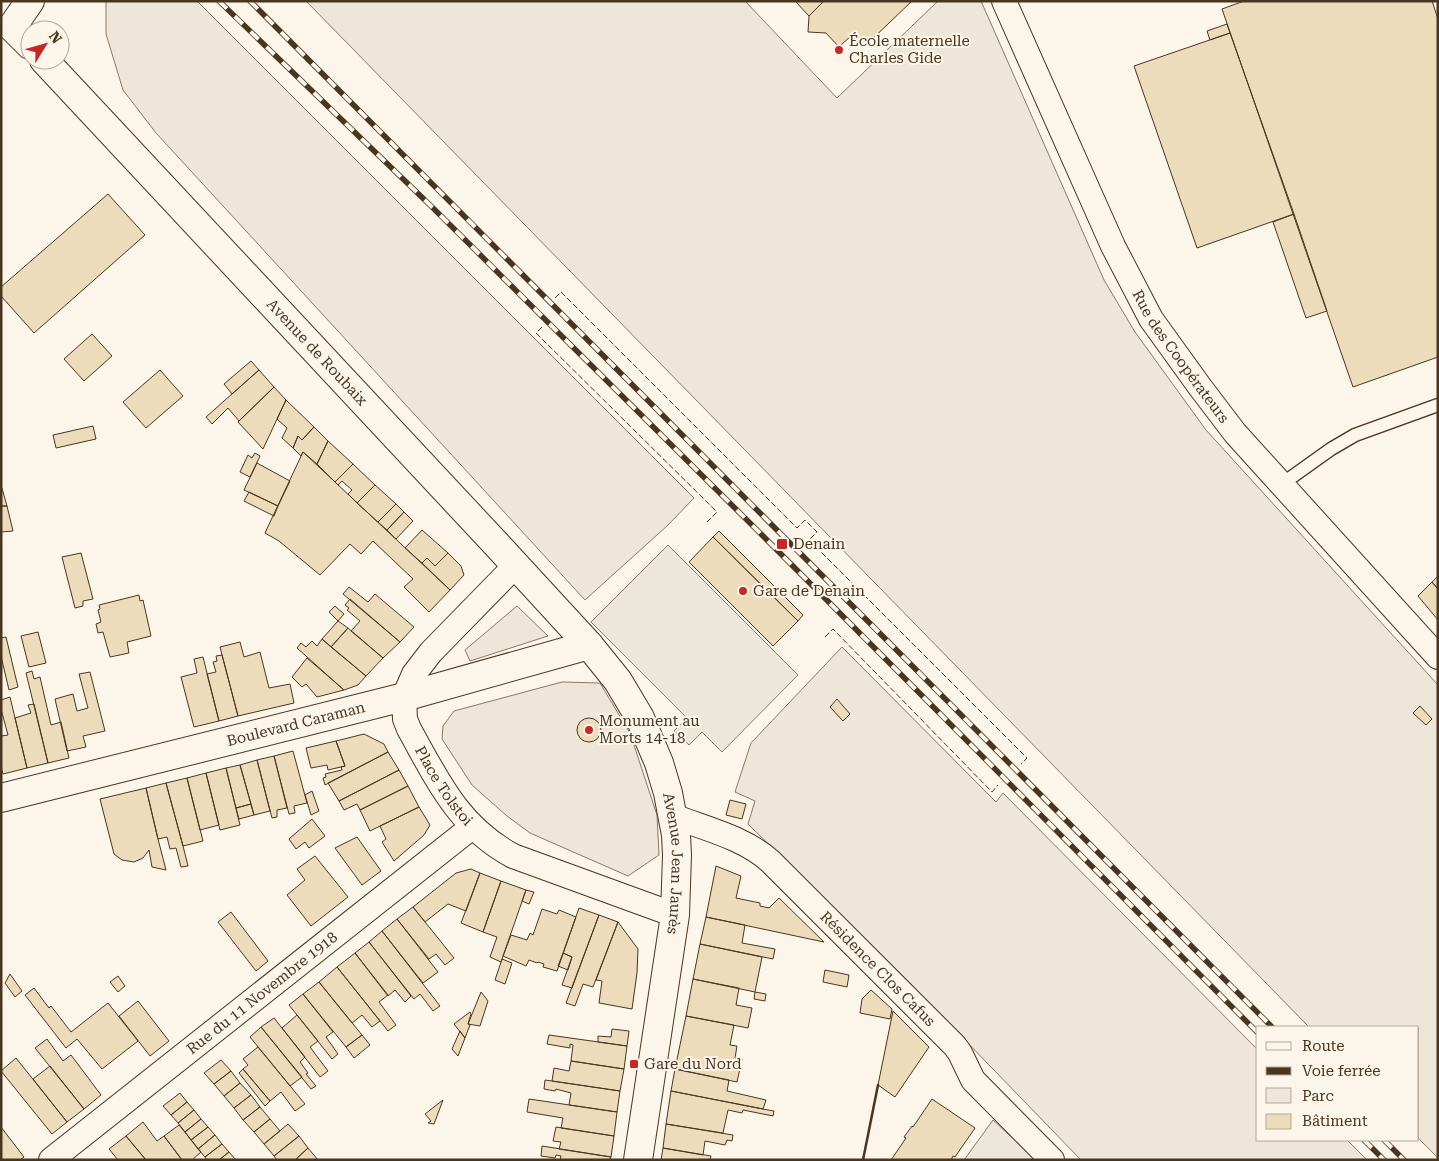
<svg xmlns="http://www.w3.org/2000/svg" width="1439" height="1161" viewBox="0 0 1439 1161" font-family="'Roboto Serif',serif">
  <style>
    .green { fill: #ede6d9; stroke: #887966 }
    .parking { fill: #ede7d9; stroke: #887966 }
    .building { fill: #ecdcbc; stroke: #4a3520 }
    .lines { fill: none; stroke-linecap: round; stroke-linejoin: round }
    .service-casing { stroke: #4a3520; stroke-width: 15 }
    .minor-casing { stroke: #4a3520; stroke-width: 26 }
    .tertiary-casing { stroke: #4a3520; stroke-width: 30 }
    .service { stroke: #fbf6e9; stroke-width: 12 }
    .minor { stroke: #fbf6e9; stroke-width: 24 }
    .tertiary { stroke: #fbf6e9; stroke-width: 28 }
    .rail-casing { stroke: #4a3520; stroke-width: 5.5 }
    .rail { stroke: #fbf6e9; stroke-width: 4; stroke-dasharray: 11; stroke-linecap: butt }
    .fence { stroke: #4a3520; stroke-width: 1; stroke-dasharray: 6 2.5; stroke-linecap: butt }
    .wall { stroke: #4a3520; stroke-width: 2.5 }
    .poi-dot { fill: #c62828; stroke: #fbf6e9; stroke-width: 2 }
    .labels { text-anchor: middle; stroke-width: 4; stroke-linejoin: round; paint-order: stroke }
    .poi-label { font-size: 15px; fill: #4a3520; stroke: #fbf6e9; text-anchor: start }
    .street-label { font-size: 15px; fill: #4a3520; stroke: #fbf6e9 }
  </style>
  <rect width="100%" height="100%" fill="#fbf6e9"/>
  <path class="green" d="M 106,1 L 197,1 L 694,498 L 668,525 L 585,600 L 156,133 L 123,90 L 106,34 Z
    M 306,1 L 745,1 L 837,98 L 938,1 L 981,1 L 1104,280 L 1135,332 L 1206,430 L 1438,685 L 1438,1158 L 1418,1138 L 1418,1027 L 1309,1027 Z
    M 517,606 L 548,636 L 470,661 L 465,650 Z
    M 842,647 L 996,802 L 1003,793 L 1258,1050 L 1258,1140 L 1347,1140 L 1367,1160 L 1081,1160 L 902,975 L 748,824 L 755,801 L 735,792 L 751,743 Z
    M 562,682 L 600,683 L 630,733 L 657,815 L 659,855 L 628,876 L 530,833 L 507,816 L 472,785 L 442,739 L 443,726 L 454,711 Z"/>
  <path class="parking" d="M 668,545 L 798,675 L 722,752 L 702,732 L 689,745 L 674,731 L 687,718 L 591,622 Z
    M 993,1120 L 1036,1160 L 964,1160 Z"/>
  <path class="building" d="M 795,1 L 824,1 L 809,16 Z
    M 824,1 L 912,1 L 865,46 L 853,34 L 839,47 L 826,33 L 808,32 L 809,16 Z
    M 1244,1 L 1432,1 L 1438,19 L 1438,357 L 1353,387 L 1222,9 Z
    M 1227,24 L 1230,33 L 1210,40 L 1207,31 Z
    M 1230,33 L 1294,214 L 1197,248 L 1134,66 Z
    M 108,194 L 145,235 L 34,333 L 1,296 L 1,287 Z
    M 1294,214 L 1327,311 L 1306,318 L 1273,222 Z
    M 92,334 L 112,356 L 84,381 L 64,359 Z
    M 251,361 L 259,370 L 232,394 L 224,384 Z
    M 160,370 L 183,396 L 146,428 L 123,402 Z
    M 259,370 L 274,387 L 239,421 L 228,408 L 212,424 L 206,417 Z
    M 274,387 L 286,400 L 263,449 L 238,422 Z
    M 286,400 L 314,427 L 302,440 L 298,436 L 293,448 L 282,438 L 287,428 L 277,419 Z
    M 93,426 L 96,439 L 56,448 L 53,435 Z
    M 314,427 L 328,441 L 317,464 L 303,452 L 301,456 L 293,448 L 298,436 L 302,440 Z
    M 328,441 L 353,464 L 335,482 L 317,464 Z
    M 303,452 L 450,590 L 429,612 L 404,587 L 413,579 L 373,541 L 361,554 L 350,544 L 320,575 L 279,541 L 265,533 Z
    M 255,453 L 260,456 L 250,477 L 240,472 L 248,455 L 252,458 Z
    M 257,463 L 290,481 L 278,506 L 244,490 Z
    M 353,464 L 375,485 L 357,503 L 348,494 L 352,490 L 342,481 L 338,485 L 335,482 Z
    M 375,485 L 396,504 L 378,522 L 357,503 Z
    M 1,488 L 2,488 L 7,506 L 1,506 Z
    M 249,492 L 278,506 L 274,516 L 244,501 Z
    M 396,504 L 404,512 L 387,530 L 378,522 Z
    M 1,506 L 7,506 L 13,531 L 1,532 Z
    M 404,512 L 413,521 L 396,539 L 387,530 Z
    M 422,530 L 448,553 L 435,566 L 427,558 L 422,563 L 405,548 Z
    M 719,531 L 803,615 L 798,621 L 713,537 Z
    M 713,537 L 798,621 L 773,646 L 689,562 Z
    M 81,553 L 93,599 L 83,601 L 83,606 L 75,608 L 62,557 Z
    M 448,553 L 461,566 L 464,575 L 450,590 L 422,563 L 427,558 L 435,566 Z
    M 1438,576 L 1438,589 L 1432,582 Z
    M 1432,582 L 1438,589 L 1438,620 L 1418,596 Z
    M 349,587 L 368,602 L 375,594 L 414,627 L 400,642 L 343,594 Z
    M 139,595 L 140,601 L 143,600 L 151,636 L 127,642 L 129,653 L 110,657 L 103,632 L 98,633 L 96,624 L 101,622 L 98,610 L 100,609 L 99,605 Z
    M 350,599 L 400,642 L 383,658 L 351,631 L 360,621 L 347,610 L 349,608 L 345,605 Z
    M 335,606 L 344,614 L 338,621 L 329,612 Z
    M 338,621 L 348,628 L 331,647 L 322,639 Z
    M 348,628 L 383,658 L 366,676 L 331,647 Z
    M 38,632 L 46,663 L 29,667 L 21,636 Z
    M 6,637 L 18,687 L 9,690 L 1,656 L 1,638 Z
    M 322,639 L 366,676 L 358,685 L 344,690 L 297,648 L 301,643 L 306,647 L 312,641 L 317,646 Z
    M 240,642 L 244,657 L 260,652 L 269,688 L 290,684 L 294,703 L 238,716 L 220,647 Z
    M 222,655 L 238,716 L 219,721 L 207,674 L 216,672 L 213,662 L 217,661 L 216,656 Z
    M 203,657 L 219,721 L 194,727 L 181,677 L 197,673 L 194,659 Z
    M 307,658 L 344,690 L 317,697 L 306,684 L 302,687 L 292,677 Z
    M 32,671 L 34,679 L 40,677 L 51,725 L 61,722 L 69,758 L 48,763 L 26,673 Z
    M 90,672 L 105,731 L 83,736 L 86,747 L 67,751 L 55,699 L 73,694 L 77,711 L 88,708 L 79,674 Z
    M 10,697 L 27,768 L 3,774 L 1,767 L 1,736 L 8,735 L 1,709 L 1,700 Z
    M 837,699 L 850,714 L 843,721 L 830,707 Z
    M 34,704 L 48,763 L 27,768 L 15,718 L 31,713 L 28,705 Z
    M 1420,706 L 1432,719 L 1426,725 L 1413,713 Z
    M577 730a12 12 0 1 1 24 0a12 12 0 1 1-24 0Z
    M 364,734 L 384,744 L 388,752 L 325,785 L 323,778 L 326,777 L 325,774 L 342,770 L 341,767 L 345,766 L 336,741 Z
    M 336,741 L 345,766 L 328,770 L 327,765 L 311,768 L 306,748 Z
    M 293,751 L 307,803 L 294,806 L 295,813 L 289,814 L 274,756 Z
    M 388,752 L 399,770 L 339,801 L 328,783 Z
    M 274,756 L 287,808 L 277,810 L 277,817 L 272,818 L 257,760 Z
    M 257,760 L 270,811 L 254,815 L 240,765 Z
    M 240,765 L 251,804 L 236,808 L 226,768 Z
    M 226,768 L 240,825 L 220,830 L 206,773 Z
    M 399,770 L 408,786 L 360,810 L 357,804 L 344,810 L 339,801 Z
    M 206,773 L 219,825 L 200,830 L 187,778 Z
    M 187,778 L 203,841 L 183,846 L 166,783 Z
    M 166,783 L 183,846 L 188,866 L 181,867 L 176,848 L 170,849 L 167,837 L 158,839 L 146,788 Z
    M 408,786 L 419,807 L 370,831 L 360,810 Z
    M 146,788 L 158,839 L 166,870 L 152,867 L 149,850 L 143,858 L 134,862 L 122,860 L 114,854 L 100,799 Z
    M 312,791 L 319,811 L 311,815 L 305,795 Z
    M 730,800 L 746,804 L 742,819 L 726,815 Z
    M 251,804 L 254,815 L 239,819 L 236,808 Z
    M 419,807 L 430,825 L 424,835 L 394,861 L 382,842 L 386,839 L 380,826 Z
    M 312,819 L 325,836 L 309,848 L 305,842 L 296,849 L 289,839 Z
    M 357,837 L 381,871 L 362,885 L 335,848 Z
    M 315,856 L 348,897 L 311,926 L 287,895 L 305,880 L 297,869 Z
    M 716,866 L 741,876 L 736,898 L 760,903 L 760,906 L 769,908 L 779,898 L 824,942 L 706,917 Z
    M 471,869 L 480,873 L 466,911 L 448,904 L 425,922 L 413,907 L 456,873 Z
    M 480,873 L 501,881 L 483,932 L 461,923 Z
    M 501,881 L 526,890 L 501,962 L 490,957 L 497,937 L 483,932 Z
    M 526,890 L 534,892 L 529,904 L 522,901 Z
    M 413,907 L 454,958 L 445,965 L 436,954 L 429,959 L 397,919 Z
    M 579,908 L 599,915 L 572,988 L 562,985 L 572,957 L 563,953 Z
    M 542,909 L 557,914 L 559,910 L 576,917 L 557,971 L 543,967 L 544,964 L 538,962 L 537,963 L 529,960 L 526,966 L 503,956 L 511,935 L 527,940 L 530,933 L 533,935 Z
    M 231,912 L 268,961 L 256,971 L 218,922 Z
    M 599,915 L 618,922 L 593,987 L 583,984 L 575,1006 L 566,1003 Z
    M 706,917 L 745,925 L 742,943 L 775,949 L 773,959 L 700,944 Z
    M 397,919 L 438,972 L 423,983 L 382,931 Z
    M 618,922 L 638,949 L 637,973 L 632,1009 L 599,1003 L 602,981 L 596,980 Z
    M 382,931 L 440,1006 L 433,1011 L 420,994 L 414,999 L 369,942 Z
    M 369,942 L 411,996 L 405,1002 L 395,990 L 388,996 L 355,953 Z
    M 700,944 L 762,957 L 755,992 L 693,979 Z
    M 355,953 L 388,995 L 379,1002 L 396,1025 L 388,1031 L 337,967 Z
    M 563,953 L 572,957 L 568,970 L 558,966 Z
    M 502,959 L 512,963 L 505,984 L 495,980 Z
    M 337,967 L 380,1021 L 372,1027 L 362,1015 L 352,1023 L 319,982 Z
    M 825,970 L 849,975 L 847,987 L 823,982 Z
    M 10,974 L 22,991 L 15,997 L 5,983 Z
    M 118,976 L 125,986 L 118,992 L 110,982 Z
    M 693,979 L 739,988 L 736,1005 L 752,1008 L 748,1028 L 686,1016 Z
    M 319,982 L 362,1035 L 346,1047 L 303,994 Z
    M 34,988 L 49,1008 L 51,1006 L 71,1032 L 108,1003 L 138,1041 L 102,1069 L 77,1039 L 66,1048 L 25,995 Z
    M 871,990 L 892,1009 L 890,1019 L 860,1013 L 862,999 Z
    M 481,992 L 488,1001 L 480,1026 L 468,1024 Z
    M 755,992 L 766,994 L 765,1001 L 754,999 Z
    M 303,994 L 333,1032 L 326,1037 L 338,1054 L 332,1059 L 289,1005 Z
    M 138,1001 L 169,1041 L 150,1056 L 119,1016 Z
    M 893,1011 L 929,1047 L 895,1097 L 878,1085 Z
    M 470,1012 L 471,1014 L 468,1024 L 470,1025 L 465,1038 L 454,1024 Z
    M 297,1015 L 318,1041 L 310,1047 L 328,1071 L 320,1077 L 282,1028 Z
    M 686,1016 L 734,1025 L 730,1045 L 737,1046 L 735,1058 L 742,1059 L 737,1082 L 675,1069 Z
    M 274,1018 L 305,1057 L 300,1062 L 308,1073 L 306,1074 L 316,1086 L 311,1089 L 261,1027 Z
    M 261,1027 L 302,1077 L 290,1086 L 250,1037 Z
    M 612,1029 L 629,1031 L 627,1046 L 598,1042 L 598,1036 L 611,1037 Z
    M 460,1031 L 465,1038 L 458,1056 L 452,1049 Z
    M 362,1035 L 370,1045 L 354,1058 L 346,1047 Z
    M 549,1035 L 627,1046 L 624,1069 L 571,1061 L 573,1045 L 570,1044 L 570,1048 L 547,1044 Z
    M 47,1039 L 63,1061 L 71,1055 L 101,1095 L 84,1109 L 35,1048 Z
    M 258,1047 L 305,1104 L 295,1111 L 281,1092 L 270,1101 L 243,1069 L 248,1065 L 243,1059 Z
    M 16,1058 L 67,1122 L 52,1134 L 1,1071 Z
    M 221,1060 L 231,1071 L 214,1084 L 204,1073 Z
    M 571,1061 L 624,1069 L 620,1091 L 552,1081 L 554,1068 L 569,1071 Z
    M 50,1066 L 84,1109 L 67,1122 L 33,1079 Z
    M 243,1069 L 270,1101 L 265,1106 L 239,1073 Z
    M 675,1069 L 729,1080 L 727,1091 L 766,1100 L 763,1109 L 671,1091 Z
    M 231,1071 L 240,1083 L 224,1096 L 214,1084 Z
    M 545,1080 L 620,1091 L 617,1112 L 569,1105 L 571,1093 L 556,1089 L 555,1091 L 544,1089 Z
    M 240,1083 L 251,1095 L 234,1108 L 224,1096 Z
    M 671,1091 L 763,1109 L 774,1111 L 773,1116 L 743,1110 L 742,1113 L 728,1110 L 723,1133 L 666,1124 Z
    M 180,1093 L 187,1102 L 171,1115 L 163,1106 Z
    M 251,1095 L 260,1107 L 243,1120 L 234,1108 Z
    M 529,1099 L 617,1112 L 614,1136 L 561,1128 L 563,1118 L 527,1112 Z
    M 932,1099 L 975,1128 L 955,1157 L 953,1156 L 951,1160 L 891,1160 L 906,1138 L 904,1137 L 912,1126 L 913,1127 Z
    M 443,1100 L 434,1124 L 428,1123 L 431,1121 L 425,1114 Z
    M 187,1102 L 194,1110 L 178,1123 L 171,1115 Z
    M 260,1107 L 270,1119 L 254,1132 L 243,1120 Z
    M 194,1110 L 201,1119 L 185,1132 L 178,1123 Z
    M 201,1119 L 208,1127 L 191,1140 L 185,1132 Z
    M 270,1119 L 280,1131 L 264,1144 L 254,1132 Z
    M 143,1122 L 157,1141 L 164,1136 L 182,1160 L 146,1160 L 126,1136 Z
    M 288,1124 L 299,1136 L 274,1156 L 264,1144 Z
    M 666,1124 L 733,1135 L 732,1141 L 727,1140 L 725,1145 L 705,1141 L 703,1155 L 663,1148 Z
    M 179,1125 L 201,1152 L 192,1160 L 182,1160 L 164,1136 Z
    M 1,1127 L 24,1157 L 20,1160 L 1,1160 Z
    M 208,1127 L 215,1135 L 198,1149 L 191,1140 Z
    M 556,1127 L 614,1136 L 611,1157 L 559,1149 L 561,1142 L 553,1141 Z
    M 215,1135 L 222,1144 L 205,1157 L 198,1149 Z
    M 126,1136 L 146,1160 L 118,1160 L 109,1149 Z
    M 299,1136 L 308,1148 L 295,1160 L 277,1160 L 274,1156 Z
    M 222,1144 L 229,1152 L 219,1160 L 207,1160 L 205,1157 Z
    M 542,1146 L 611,1157 L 610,1160 L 560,1160 L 561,1156 L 556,1155 L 555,1158 L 541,1156 Z
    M 308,1148 L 318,1160 L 295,1160 Z
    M 663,1148 L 711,1156 L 710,1160 L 661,1160 Z
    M 229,1152 L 236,1160 L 219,1160 Z"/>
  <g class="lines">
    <defs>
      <path id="service" d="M 1282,484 L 1331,449 L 1355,435 L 1438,405"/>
      <g id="minor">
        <path id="s1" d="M 1004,1 L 1113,246 L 1151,319 L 1200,387 L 1235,433 L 1438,657"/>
        <path id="s2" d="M 516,565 L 431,652 L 414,674 L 404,697 L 405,719 L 409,729 C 438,781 458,826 513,856 L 675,915"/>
        <path id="s3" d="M 673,816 C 706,829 743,837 770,861 L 955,1046 L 960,1053 L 973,1080 L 1052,1160"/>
        <path id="s4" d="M 51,1160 L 472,827"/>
      </g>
      <g id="tertiary">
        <path d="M 30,45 L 12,27 L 30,1"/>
        <path id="s5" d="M 44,60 L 498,546 L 589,645 L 618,681 L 640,718 L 659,763 L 668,793 L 676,835 L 677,855 L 675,915 L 638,1160"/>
        <path id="s6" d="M 1,798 L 404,697 L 589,645"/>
      </g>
    </defs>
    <use href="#service" class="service-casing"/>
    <use href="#minor" class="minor-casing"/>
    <use href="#tertiary" class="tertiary-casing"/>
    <use href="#service" class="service"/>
    <use href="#minor" class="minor"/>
    <use href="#tertiary" class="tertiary"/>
    <defs>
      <path id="rail" d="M 219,1 L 431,206 L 758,531 L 1258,1033
        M 250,1 L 1272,1027
        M 1364,1140 L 1384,1160
        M 1384,1140 L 1404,1160"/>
    </defs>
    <use href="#rail" class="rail-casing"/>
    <use href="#rail" class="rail"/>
    <path class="fence" d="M 555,298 L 561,292 L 797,528 L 805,520 L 817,532 L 809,540 L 1027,758 L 1021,764
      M 542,327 L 536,333 L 717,512 L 707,522
      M 825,637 L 833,629 L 992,792 L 998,785"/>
    <path class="wall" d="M 863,1160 L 878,1085"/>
  </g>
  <g class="poi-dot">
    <circle cx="839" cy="50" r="5"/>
    <rect x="776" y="538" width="12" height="12" rx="2.5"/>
    <circle cx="743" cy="591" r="5"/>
    <circle cx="589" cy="730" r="5"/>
    <rect x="629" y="1059" width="10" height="10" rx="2.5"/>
  </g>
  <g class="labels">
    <g class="poi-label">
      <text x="849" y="46">École maternelle<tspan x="849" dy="17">Charles Gide</tspan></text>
      <text x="793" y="549">Denain</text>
      <text x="753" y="596">Gare de Denain</text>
      <text x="599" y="726">Monument au<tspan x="599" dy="17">Morts 14-18</tspan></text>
      <text x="644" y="1069">Gare du Nord</text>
    </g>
    <g class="street-label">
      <text dy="5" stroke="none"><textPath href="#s5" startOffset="400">Avenue de Roubaix</textPath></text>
      <text dy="5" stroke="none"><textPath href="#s1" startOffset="398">Rue des Coopérateurs</textPath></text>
      <text dy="5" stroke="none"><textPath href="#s6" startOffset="304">Boulevard Caraman</textPath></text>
      <text dy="5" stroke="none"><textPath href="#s2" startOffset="274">Place Tolstoi</textPath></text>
      <text dy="5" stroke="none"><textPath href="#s5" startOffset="1040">Avenue Jean Jaurès</textPath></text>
      <text dy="5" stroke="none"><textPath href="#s3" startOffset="260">Résidence Clos Cafus</textPath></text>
      <text dy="5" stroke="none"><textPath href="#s4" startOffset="269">Rue du 11 Novembre 1918</textPath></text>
    </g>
  </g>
  <rect width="1439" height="1161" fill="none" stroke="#4a3520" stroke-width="5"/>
  <rect x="1256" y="1026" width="162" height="115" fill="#fbf6e9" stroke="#b4a999"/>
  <rect x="1266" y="1042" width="25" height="8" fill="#fbf6e9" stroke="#b4a999"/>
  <text x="1302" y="1051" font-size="15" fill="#4a3520">Route</text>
  <rect x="1266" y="1067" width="25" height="8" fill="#4a3520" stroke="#b4a999"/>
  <text x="1302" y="1076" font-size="15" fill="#4a3520">Voie ferrée</text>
  <rect x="1266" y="1088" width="25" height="15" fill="#ede6d9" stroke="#b4a999"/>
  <text x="1302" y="1101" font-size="15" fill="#4a3520">Parc</text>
  <rect x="1266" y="1114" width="25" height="15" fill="#ecdcbc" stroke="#b4a999"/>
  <text x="1302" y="1126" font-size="15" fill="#4a3520">Bâtiment</text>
  <g transform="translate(45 45) rotate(53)"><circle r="24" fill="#fbf6e9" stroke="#b4a999"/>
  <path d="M0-4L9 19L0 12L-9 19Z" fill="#c62828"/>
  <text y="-8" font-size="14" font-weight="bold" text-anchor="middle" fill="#4a3520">N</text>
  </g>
</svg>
